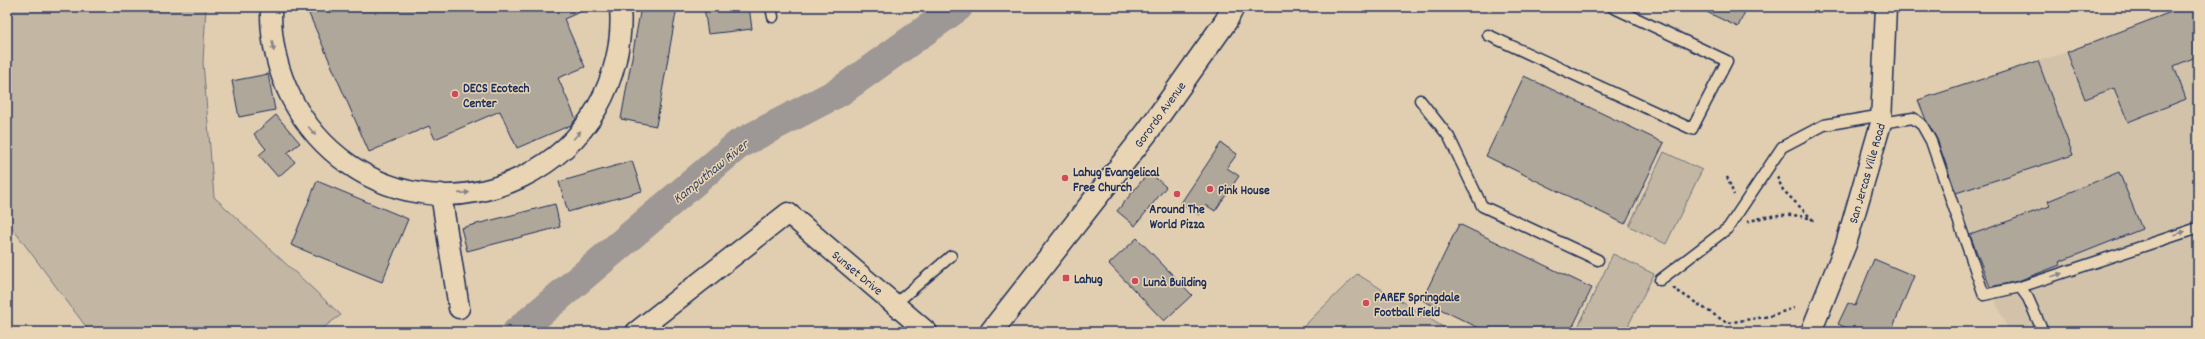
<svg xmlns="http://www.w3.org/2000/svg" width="2205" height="339" viewBox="0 0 2205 339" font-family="Dekko,sans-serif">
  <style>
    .built { fill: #d2c2aa }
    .green { fill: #c3b7a4; stroke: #6f7381 }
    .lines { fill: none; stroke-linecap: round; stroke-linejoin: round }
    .river { stroke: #9d9795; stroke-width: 30 }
    .building { fill: #b0a79b; stroke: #1b2f5e }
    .lane-casing { stroke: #1b2f5e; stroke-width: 13 }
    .street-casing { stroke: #1b2f5e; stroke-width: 23 }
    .secondary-casing { stroke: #1b2f5e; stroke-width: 25 }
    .path { stroke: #1b2f5e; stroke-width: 2.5; stroke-dasharray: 3 3; stroke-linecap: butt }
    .lane { stroke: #e9d5b3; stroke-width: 10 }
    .street { stroke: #e9d5b3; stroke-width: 20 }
    .secondary { stroke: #e9d5b3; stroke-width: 22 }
    .oneway { fill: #828288 }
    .poi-dot { fill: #d1495b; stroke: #e9d5b3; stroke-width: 1.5 }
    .labels { text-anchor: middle; stroke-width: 3; stroke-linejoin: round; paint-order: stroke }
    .poi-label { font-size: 13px; font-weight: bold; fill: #1b2f5e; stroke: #e9d5b3; text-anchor: start }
    .street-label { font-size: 13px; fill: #1b2f5e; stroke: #e9d5b3 }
    .water-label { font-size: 14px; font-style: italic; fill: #354469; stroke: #e9d5b3 }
  </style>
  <rect width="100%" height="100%" fill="#e1ceb0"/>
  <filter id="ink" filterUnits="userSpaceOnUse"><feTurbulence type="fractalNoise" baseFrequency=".025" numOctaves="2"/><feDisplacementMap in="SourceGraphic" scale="8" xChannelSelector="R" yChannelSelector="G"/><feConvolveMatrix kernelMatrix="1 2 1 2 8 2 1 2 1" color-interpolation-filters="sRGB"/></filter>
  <g filter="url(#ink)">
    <path class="built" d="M 2184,7 L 2198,7 L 2198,332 L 2009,332 L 1991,291 L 1956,193 L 1918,100 L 2067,52 Z"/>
    <path class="green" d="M 7,7 L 206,7 L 203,62 L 214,197 L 341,315 L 317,332 L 90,332 L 7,221 Z
      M 1664,152 L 1702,170 L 1666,244 L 1629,226 Z
      M 1613,254 L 1654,274 L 1625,332 L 1588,332 L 1578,327 Z
      M 1357,274 L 1451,332 L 1298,332 Z"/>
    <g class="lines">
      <path class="river" d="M 517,332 L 739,144 L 839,92 L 958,7"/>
    </g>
    <path class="building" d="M 306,7 L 591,7 L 564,19 L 585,67 L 558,78 L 576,119 L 571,125 L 517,148 L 500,111 L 435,139 L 429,126 L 369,152 Z
      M 641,7 L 677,7 L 656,126 L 621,119 Z
      M 704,7 L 749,7 L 752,29 L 708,34 Z
      M 1696,7 L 1747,7 L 1738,27 Z
      M 2184,7 L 2198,7 L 2198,56 L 2174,66 L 2186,99 L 2128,122 L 2114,88 L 2085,99 L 2067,52 Z
      M 2038,61 L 2073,155 L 1956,193 L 1937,139 L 1926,120 L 1918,100 Z
      M 268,74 L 275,110 L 239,117 L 232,81 Z
      M 1524,76 L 1664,143 L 1625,224 L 1486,156 Z
      M 276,115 L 300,143 L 287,153 L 295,162 L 278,177 L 259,155 L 266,149 L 254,134 Z
      M 1221,143 L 1237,154 L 1227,168 L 1239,176 L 1215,211 L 1206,205 L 1199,215 L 1181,203 Z
      M 632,161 L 642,191 L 568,212 L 559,182 Z
      M 1149,172 L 1166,187 L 1135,226 L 1117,211 Z
      M 2119,172 L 2142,229 L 2059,262 L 2060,265 L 2018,281 L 1990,287 L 1970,235 L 2050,206 L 2048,201 Z
      M 317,181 L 408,219 L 382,282 L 291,245 Z
      M 555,204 L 560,227 L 467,251 L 461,228 Z
      M 1459,224 L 1592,288 L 1570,332 L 1487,332 L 1422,300 Z
      M 1137,238 L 1192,295 L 1164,321 L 1109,264 Z
      M 1874,259 L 1914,276 L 1891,332 L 1855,332 L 1838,324 L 1848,303 L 1855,306 Z"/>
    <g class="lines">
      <defs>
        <path id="lane" d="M 771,7 L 773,17
          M 1488,35 L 1692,129 L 1727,61 L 1612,7
          M 1420,100 L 1449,137 L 1482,206 L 1598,260
          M 1881,123 L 1913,118 L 1922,125 L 1931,141 L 1984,295 L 2020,287 L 2198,228
          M 1660,280 L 1728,228 L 1782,147 L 1824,125 L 1883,115
          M 2020,287 L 2028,298 L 2043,332
          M 895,304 L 951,256"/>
        <path id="street" d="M 271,7 C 268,141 398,236 522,177 C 553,162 580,138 597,108 C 614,78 623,42 620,7
          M 441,194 L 459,308
          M 636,332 L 788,213 L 927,332
          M 1811,332 L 1846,244 L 1881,123 L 1886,7"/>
        <path id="secondary" d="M 991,332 L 1148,131 L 1226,21 L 1233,7"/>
      </defs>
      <use href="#lane" class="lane-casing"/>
      <use href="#street" class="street-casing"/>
      <use href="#secondary" class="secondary-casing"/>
      <path class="path" d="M 1727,177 L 1734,195
        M 1777,177 L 1783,190 L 1812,219
        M 1747,222 C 1769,215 1792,211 1814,220
        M 1673,288 L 1727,323 L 1770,316 L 1794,308"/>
      <use href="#lane" class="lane"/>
      <use href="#street" class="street"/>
      <use href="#secondary" class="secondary"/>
    </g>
    <defs><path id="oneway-solid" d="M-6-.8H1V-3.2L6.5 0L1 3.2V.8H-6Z"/></defs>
    <g class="oneway">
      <use href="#oneway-solid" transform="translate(273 46) rotate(81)"/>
      <use href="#oneway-solid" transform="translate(312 131) rotate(50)"/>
      <use href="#oneway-solid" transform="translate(577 135) rotate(-48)"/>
      <use href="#oneway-solid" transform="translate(464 193) rotate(-4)"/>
      <use href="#oneway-solid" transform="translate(2180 233) rotate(-18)"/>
      <use href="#oneway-solid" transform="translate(2057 275) rotate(-18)"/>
    </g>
  </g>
  <g class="poi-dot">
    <circle cx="455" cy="94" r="4"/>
    <circle cx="1065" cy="178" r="4"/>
    <circle cx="1210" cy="189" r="4"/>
    <circle cx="1177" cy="194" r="4"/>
    <rect x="1062" y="274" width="8" height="8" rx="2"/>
    <circle cx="1135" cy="281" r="4"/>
    <circle cx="1366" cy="303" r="4"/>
  </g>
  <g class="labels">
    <g class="poi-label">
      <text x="463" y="92">DECS Ecotech<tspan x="463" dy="15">Center</tspan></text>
      <text x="1073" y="176">Lahug Evangelical<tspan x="1073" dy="15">Free Church</tspan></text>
      <text x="1218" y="194">Pink House</text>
      <text x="1177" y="213" text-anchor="middle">Around The<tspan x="1177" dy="15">World Pizza</tspan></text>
      <text x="1074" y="283">Lahug</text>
      <text x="1143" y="286">Lunà Building</text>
      <text x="1374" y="301">PAREF Springdale<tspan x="1374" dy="15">Football Field</tspan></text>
    </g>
    <g class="street-label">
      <text transform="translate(1159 114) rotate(-54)" y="5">Gorordo Avenue</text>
      <text transform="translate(1866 173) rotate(-74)" y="5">San Jercas Ville Road</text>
      <text transform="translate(858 272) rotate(40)" y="5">Sunset Drive</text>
    </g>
    <g class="water-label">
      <text transform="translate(710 171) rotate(-39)" y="5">Kamputhaw River</text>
    </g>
  </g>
  <rect width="2205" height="339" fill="none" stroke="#e9d5b3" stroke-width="24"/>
  <rect x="12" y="12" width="2181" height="315" fill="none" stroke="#1b2f5e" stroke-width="1.5" filter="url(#ink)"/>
</svg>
